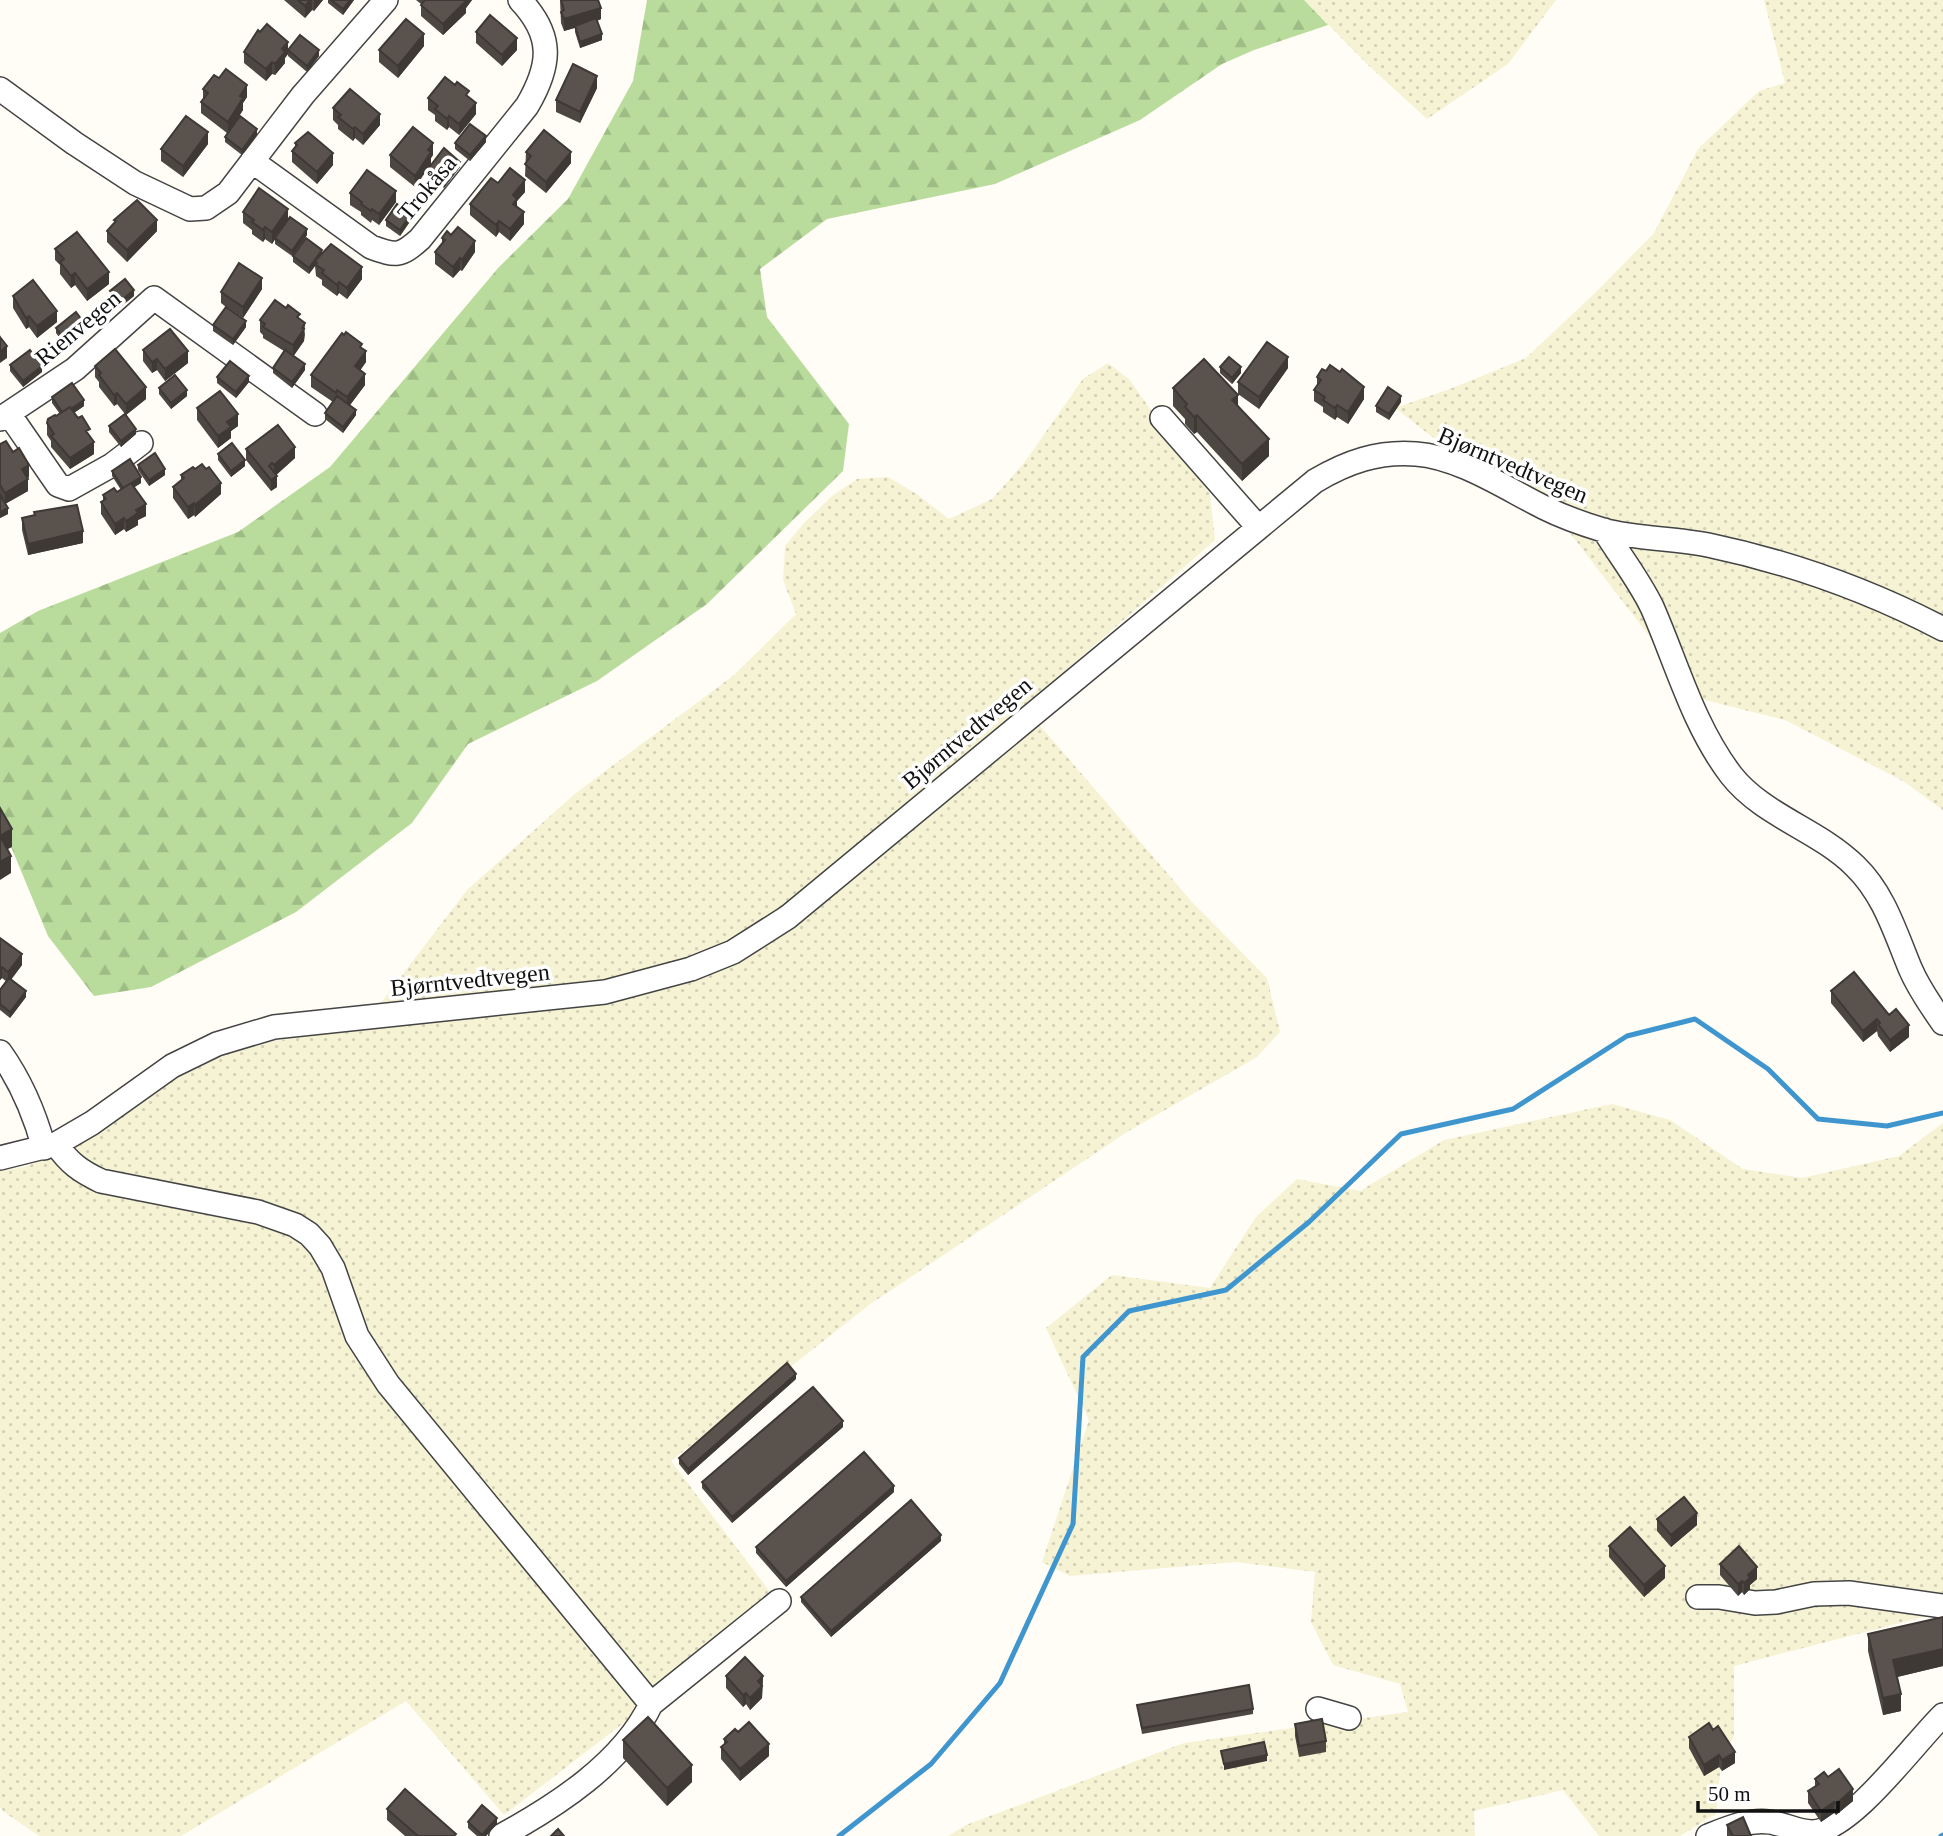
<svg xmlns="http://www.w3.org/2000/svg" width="1943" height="1836" viewBox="0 0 1943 1836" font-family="'Times New Roman',serif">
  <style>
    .farmland { fill: url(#farmland-dots) }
    .forest { fill: url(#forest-firs) }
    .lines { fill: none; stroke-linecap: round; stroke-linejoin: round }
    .stream { stroke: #3f96cf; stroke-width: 5 }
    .minor-casing { stroke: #444; stroke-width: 26 }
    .minor { stroke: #fff; stroke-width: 23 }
    .wall { fill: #4d4742 }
    .shaded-wall { fill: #3f3936 }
    .building { fill: #5a524d; stroke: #3f3936; stroke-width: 2 }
    .labels { text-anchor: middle; stroke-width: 7; stroke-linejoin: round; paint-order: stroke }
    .street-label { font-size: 24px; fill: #111; stroke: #fff }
  </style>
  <defs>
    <pattern id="farmland-dots" width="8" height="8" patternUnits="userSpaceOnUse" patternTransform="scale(1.75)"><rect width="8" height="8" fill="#f6f3d4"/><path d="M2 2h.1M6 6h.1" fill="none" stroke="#d2cfb5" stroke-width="1.8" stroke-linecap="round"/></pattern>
    <pattern id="forest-firs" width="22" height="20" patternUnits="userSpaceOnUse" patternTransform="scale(1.75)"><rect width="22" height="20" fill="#b9dc9c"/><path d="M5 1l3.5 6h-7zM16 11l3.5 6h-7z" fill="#9ebc85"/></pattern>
  </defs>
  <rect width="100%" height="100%" fill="#fffdf5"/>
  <path class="farmland" d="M 1304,0 L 1556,0 L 1508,64 L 1427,119 L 1368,65 Z
    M 1764,0 L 1943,0 L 1943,810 L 1903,781 L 1785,720 L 1697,698 L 1543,498 L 1435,439 L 1395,408 L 1450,389 L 1526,358 L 1596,292 L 1654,233 L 1698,149 L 1759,91 L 1785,83 Z
    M 1108,363 L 1129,379 L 1210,494 L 1215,540 L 1024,707 L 1192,902 L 1267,978 L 1280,1032 L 1257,1057 L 1127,1132 L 869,1305 L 671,1461 L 770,1592 L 738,1628 L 630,1718 L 504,1815 L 406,1701 L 181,1836 L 39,1836 L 4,1812 L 0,1807 L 0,1171 L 28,1166 L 76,1144 L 203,1061 L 273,1041 L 361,1029 L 467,890 L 576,793 L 734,675 L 796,614 L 783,580 L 785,546 L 804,523 L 832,496 L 857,479 L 888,477 L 918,495 L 949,519 L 992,499 L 1024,463 L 1083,379 Z
    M 1612,1104 L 1670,1120 L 1743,1169 L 1802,1178 L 1899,1156 L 1943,1123 L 1943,1609 L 1935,1614 L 1734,1666 L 1734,1736 L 1721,1764 L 1716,1814 L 1680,1836 L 1599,1836 L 1563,1790 L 1474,1811 L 1475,1836 L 948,1836 L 966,1825 L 1184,1743 L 1408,1712 L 1400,1684 L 1333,1665 L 1311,1622 L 1315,1572 L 1236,1562 L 1070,1576 L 1042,1562 L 1089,1420 L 1046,1328 L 1112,1275 L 1210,1288 L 1256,1217 L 1297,1179 L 1360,1191 L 1444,1140 Z"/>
  <path class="forest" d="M 647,0 L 1304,0 L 1328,25 L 1254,50 L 1222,64 L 1140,120 L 995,184 L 827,219 L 760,269 L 767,317 L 849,424 L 843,471 L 707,604 L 597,681 L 468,744 L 412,823 L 296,912 L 151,987 L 94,996 L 48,936 L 0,820 L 0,633 L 38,611 L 238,532 L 330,467 L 499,267 L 568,199 L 633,81 Z"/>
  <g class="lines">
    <path class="stream" d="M 839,1836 L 931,1764 L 1000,1683 L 1073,1524 L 1083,1357 L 1129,1311 L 1226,1290 L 1309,1222 L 1401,1134 L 1513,1109 L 1627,1036 L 1695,1019 L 1768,1069 L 1818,1119 L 1887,1126 L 1943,1113
      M 1941,1836 L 1943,1835"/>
    <defs>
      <path id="minor" d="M 0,89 L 74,143 L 135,183 L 190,209 L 206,208 L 228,193 L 303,95 L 386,0
        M 252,161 L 371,247 C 396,256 400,257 420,239 L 527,106 C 551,65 554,36 520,0
        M 9,414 L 58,485 L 69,489 L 112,465 L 141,443
        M 1162,418 L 1258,527
        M 0,419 L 75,369 L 154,298 L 315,414
        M 1604,530 C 1620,556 1639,580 1652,607 C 1677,664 1693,725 1731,775 C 1763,816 1819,830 1855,866 C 1884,894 1895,932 1910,968 C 1918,987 1931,1006 1943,1023
        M 0,1052 C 20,1080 35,1115 44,1148
        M 56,1144 C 69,1163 80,1171 101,1181 L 258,1212 L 295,1225 L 309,1234 L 320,1246 L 333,1268 L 357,1336 L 388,1384 L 651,1704 C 623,1763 556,1806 501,1836
        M 0,1158 L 56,1144 L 92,1123 L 172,1066 L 217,1044 L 274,1027 L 605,992 L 691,969 L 733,952 L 788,917 L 1315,481 C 1347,462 1378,451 1416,454 C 1459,457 1505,488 1543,507 C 1561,516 1583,524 1603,530 C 1636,539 1674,538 1708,545 C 1789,562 1870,591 1943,629
        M 1698,1597 L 1719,1597 L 1755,1603 L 1776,1602 L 1814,1594 L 1849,1593 L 1943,1606
        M 651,1704 L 779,1601
        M 1318,1709 L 1349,1718
        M 1708,1836 C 1728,1828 1749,1819 1770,1822 C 1784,1824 1798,1832 1812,1832 C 1851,1831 1915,1742 1943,1715"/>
    </defs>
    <use href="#minor" class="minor-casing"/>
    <use href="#minor" class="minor"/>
  </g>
  <path class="wall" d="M 284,0 L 323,0 L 314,11 L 312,10 L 305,18 Z
    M 328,0 L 354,0 L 343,15 L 328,3 Z
    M 416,0 L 472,0 L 466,8 L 466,13 L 443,35 L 421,16 L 421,4 Z
    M 560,0 L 601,19 L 597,21 L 602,40 L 580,48 L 575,32 L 575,28 L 564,31 L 561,23 Z
    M 476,32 L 517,50 L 502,66 L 476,43 Z
    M 424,46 L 398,78 L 379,62 L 379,50 Z
    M 288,49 L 319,56 L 307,72 L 288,56 L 288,54 L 285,58 L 285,63 L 275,75 L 272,74 L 266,81 L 244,63 L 244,52 Z
    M 597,88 L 580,123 L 556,112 L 556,100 Z
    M 203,89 L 247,97 L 243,103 L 243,110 L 234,124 L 257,135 L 242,155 L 225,142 L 225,137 L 227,133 L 201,113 L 201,102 L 203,99 Z
    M 469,97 L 476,114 L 459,135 L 449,127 L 447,130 L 435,121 L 435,115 L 428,110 L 428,98 Z
    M 333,108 L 380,125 L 363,145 L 355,138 L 353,141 L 338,129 L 338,125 L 333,120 Z
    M 486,142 L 470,161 L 455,149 L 455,143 Z
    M 295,143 L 333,165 L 317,184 L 292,162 L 292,151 L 295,148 Z
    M 208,144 L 183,177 L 161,161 L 161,149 Z
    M 526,152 L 571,163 L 546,193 L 525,176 Z
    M 390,155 L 433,155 L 431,158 L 431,164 L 415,187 L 390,167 Z
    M 460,167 L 444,188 L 428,175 L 428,169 Z
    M 498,183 L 525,192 L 517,201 L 517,207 L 524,224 L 510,241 L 499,232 L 496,237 L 470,215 L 470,204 Z
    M 350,193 L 396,202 L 379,225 L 372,220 L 371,223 L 361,215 L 361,212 L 350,205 Z
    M 243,212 L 288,220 L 307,235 L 292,256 L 275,244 L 275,239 L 272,244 L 265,239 L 263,242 L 252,234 L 252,230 L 243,223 Z
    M 114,220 L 157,231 L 127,262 L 107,242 L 107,231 L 114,223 Z
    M 386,220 L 411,220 L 400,236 L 386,226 Z
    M 442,238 L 475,252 L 462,271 L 460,270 L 453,278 L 435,264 L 435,252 L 442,244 Z
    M 55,249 L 109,284 L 87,301 L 75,285 L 71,288 L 60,274 L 60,265 L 55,260 Z
    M 322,253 L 362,279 L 347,299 L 339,293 L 337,296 L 322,285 L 322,280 L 316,276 L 315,266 L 309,274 L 293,262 L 293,256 Z
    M 262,289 L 243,318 L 227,307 L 246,327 L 233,345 L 213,331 L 213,325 L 226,307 L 221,303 L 221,292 Z
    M 110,291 L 134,296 L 119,308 L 110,297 Z
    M 13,296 L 57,322 L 37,338 L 29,327 L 26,329 L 13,308 Z
    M 300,319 L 305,334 L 304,341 L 293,356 L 305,370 L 292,388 L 273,373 L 273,368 L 284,351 L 263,338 L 263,335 L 260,332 L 260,320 Z
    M 56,328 L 85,330 L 65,345 L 56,333 Z
    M 362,348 L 366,362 L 360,370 L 365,385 L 350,405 L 356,415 L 343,433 L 325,419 L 325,413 L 333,402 L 311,387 L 311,375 Z
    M 143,350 L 188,363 L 165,381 L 157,370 L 152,373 L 143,361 Z
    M 10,365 L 42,372 L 23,387 L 10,371 Z
    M 95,366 L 146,399 L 126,415 L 136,434 L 121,447 L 109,432 L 109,426 L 125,414 L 117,404 L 114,406 L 99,387 L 99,382 L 95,377 Z
    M 1220,367 L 1241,373 L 1232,384 L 1220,373 Z
    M 1288,368 L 1259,409 L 1238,394 L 1238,382 Z
    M 217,377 L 249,382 L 236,398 L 217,383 Z
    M 1317,377 L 1364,399 L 1348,424 L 1337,417 L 1335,420 L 1323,412 L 1323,407 L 1314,401 L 1314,390 L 1317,386 Z
    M 159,388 L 187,396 L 171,409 L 159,394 Z
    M 1173,388 L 1238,405 L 1269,456 L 1242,481 L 1197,432 L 1194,434 L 1185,424 L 1185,419 L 1173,406 Z
    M 52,397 L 84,406 L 74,413 L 90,437 L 94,454 L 70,469 L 51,447 L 51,441 L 47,435 L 47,423 L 60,414 L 52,403 Z
    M 1401,402 L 1389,420 L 1376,412 L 1376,406 Z
    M 197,408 L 238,426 L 231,431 L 231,438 L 218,448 L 197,420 Z
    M 0,444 L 13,452 L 29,477 L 27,478 L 28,491 L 5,504 L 8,514 L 0,518 Z
    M 246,449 L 295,458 L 276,475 L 277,487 L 271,491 L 246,460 Z
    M 218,454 L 245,466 L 231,477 L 218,460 Z
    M 138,465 L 165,475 L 149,486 L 138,470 Z
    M 112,471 L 141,483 L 134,487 L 146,516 L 138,520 L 138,525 L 126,532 L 124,529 L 115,535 L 101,514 L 101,502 L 103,501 L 103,495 L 117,492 L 121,490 L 112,476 Z
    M 181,475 L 221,494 L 195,517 L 194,515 L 188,519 L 173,498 L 173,487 L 181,480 Z
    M 34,512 L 83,543 L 28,555 L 22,530 L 22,518 L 34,515 Z
    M 0,938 L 22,965 L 11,980 L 26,997 L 10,1018 L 0,1010 L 0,990 L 7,982 L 2,978 L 0,980 Z
    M 1831,991 L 1889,1015 L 1909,1037 L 1890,1052 L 1878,1036 L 1877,1031 L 1863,1042 L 1831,1003 Z
    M 796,1379 L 688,1475 L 679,1464 L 679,1458 Z
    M 843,1427 L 732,1523 L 702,1488 L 702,1482 Z
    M 894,1492 L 786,1587 L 756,1553 L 756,1547 Z
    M 1657,1519 L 1697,1525 L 1671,1547 L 1657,1531 Z
    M 941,1541 L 831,1637 L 801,1602 L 801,1597 Z
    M 1609,1546 L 1665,1578 L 1644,1597 L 1609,1557 Z
    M 1720,1564 L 1757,1579 L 1750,1585 L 1750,1589 L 1744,1595 L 1742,1592 L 1738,1596 L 1720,1575 Z
    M 1943,1617 L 1943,1666 L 1897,1677 L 1901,1711 L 1883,1715 L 1868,1651 L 1868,1634 Z
    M 726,1676 L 763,1676 L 762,1698 L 750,1710 L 746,1704 L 743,1707 L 726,1688 Z
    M 1137,1705 L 1253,1709 L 1253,1714 L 1142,1734 Z
    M 1295,1724 L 1326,1741 L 1326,1752 L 1299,1757 L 1295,1736 Z
    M 1713,1730 L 1735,1763 L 1722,1771 L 1719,1767 L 1704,1776 L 1689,1748 L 1689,1737 Z
    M 738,1732 L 769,1756 L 740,1781 L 721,1759 L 721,1747 L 724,1745 L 724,1739 Z
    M 623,1740 L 692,1782 L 667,1806 L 623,1758 Z
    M 1828,1777 L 1853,1801 L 1836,1815 L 1834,1813 L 1821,1822 L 1808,1803 L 1808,1791 L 1815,1786 L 1815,1779 Z
    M 387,1809 L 456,1836 L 405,1836 L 387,1820 Z
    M 468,1822 L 497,1824 L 486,1836 L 477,1836 L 468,1828 Z
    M 1727,1825 L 1751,1836 L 1727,1836 Z"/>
  <path class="shaded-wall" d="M 310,0 L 312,0 L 312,10 L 305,18 L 305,6 Z
    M 314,0 L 323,0 L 314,11 Z
    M 350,0 L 354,0 L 343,15 L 343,9 Z
    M 463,0 L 472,0 L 466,8 L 466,13 L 443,35 L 443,24 Z
    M 601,8 L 601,19 L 564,31 L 564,19 Z
    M 424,34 L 424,46 L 398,78 L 398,66 Z
    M 602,34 L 602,40 L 580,48 L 580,42 Z
    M 517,38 L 517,50 L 502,66 L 502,55 Z
    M 288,42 L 288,51 L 288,50 L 288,54 L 285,58 L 285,63 L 275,75 L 275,64 L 282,49 Z
    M 319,50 L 319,56 L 307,72 L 307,66 Z
    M 272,62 L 272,74 L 266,81 L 266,69 Z
    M 597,76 L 597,88 L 580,123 L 580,112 Z
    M 247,85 L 247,97 L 243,103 L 243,110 L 228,133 L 228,122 L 240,96 Z
    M 476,103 L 476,114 L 459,135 L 459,124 Z
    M 380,114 L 380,125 L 363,145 L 363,134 Z
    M 449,116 L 449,127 L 447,130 L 447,119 Z
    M 355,127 L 355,138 L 353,141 L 353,129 Z
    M 257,129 L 257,135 L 242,155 L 242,150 Z
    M 208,132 L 208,144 L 183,177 L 183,166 Z
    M 486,136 L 486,142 L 470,161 L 470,155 Z
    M 433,143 L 433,155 L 431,158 L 431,164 L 415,187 L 415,176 L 428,150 Z
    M 571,152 L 571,163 L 546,193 L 546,182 Z
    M 333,153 L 333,165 L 317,184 L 317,172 Z
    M 460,162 L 460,167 L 444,188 L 444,182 Z
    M 525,180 L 525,192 L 517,201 L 517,211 L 513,215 L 513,195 Z
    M 396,191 L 396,202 L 379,225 L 379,214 Z
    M 288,209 L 288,220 L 272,244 L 272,232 Z
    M 524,212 L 524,224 L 510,241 L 510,229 Z
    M 411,214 L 411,220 L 400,236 L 400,230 Z
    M 157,220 L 157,231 L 127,262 L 127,250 Z
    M 499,221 L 499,232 L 496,237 L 496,225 Z
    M 265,227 L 265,239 L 263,242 L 263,230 Z
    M 307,229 L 307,235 L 292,256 L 292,251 Z
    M 475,241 L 475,252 L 462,271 L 462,260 Z
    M 322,250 L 322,256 L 315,261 L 315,266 L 309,274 L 309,268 Z
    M 460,258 L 460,270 L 453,278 L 453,267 Z
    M 362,267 L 362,279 L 347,299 L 347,288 Z
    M 109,272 L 109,284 L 87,301 L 87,289 Z
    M 75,273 L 75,285 L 71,288 L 71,276 Z
    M 262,278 L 262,289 L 243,318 L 243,307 Z
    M 339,282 L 339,293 L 337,296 L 337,285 Z
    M 134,290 L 134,296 L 119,308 L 119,302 Z
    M 57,311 L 57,322 L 37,338 L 37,326 Z
    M 29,316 L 29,327 L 26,329 L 26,318 Z
    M 246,321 L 246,327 L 233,345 L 233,339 Z
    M 305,323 L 304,341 L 293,357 L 293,345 Z
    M 85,324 L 85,330 L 65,345 L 65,340 Z
    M 7,346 L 7,358 L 0,363 L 0,352 Z
    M 188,351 L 188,363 L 165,381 L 165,369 Z
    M 366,351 L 366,362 L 355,378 L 355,366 Z
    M 1288,357 L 1288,368 L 1259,409 L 1259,397 Z
    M 157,359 L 157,370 L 152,373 L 152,362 Z
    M 305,364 L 305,370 L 292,388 L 292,382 Z
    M 42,366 L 42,372 L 23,387 L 23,381 Z
    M 1241,367 L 1241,373 L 1232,384 L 1232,378 Z
    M 365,374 L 365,385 L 347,409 L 347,397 Z
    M 249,376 L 249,382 L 236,398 L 236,392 Z
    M 146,387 L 146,399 L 126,415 L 126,404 Z
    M 1364,387 L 1364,399 L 1348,424 L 1348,412 Z
    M 187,390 L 187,396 L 171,409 L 171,403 Z
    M 117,393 L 117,404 L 114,406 L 114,395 Z
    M 1238,395 L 1238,412 L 1232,400 Z
    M 1401,396 L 1401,402 L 1389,420 L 1389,414 Z
    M 84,400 L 84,406 L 63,420 L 63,414 Z
    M 1337,405 L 1337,417 L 1335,420 L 1335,408 Z
    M 356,410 L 356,415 L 343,433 L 343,427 Z
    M 238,414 L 238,426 L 231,431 L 231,438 L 218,448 L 218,436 L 227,422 Z
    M 1197,415 L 1197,432 L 1194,434 L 1194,417 Z
    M 136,429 L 136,434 L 121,447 L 121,441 Z
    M 1269,439 L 1269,456 L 1242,481 L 1242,464 Z
    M 94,442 L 94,454 L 70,469 L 70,458 Z
    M 295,447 L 295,458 L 274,477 L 274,465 Z
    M 245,460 L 245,466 L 231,477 L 231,471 Z
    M 29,465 L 29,477 L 22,481 L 22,469 Z
    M 165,469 L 165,475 L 149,486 L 149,480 Z
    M 277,476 L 277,487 L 271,491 L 271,480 Z
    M 141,477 L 141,483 L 124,494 L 124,488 Z
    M 28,479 L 28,491 L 5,504 L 5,493 Z
    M 221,483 L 221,494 L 195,517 L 195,505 Z
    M 194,503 L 194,515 L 188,519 L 188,507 Z
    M 146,504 L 146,516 L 138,520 L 138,525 L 126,532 L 126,521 L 136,510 Z
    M 8,508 L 8,514 L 0,518 L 0,512 Z
    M 124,518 L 124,529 L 115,535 L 115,524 Z
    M 83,531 L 83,543 L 28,555 L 28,544 Z
    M 12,829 L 12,847 L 0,853 L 0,836 Z
    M 11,856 L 11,873 L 0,880 L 0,862 Z
    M 22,954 L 22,965 L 8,983 L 8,972 Z
    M 2,967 L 2,978 L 0,980 L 0,969 Z
    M 26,991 L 26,997 L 10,1018 L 10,1012 Z
    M 1877,1019 L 1877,1031 L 1863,1042 L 1863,1031 Z
    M 1909,1025 L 1909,1037 L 1890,1052 L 1890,1040 Z
    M 796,1374 L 796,1379 L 688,1475 L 688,1469 Z
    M 843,1421 L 843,1427 L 732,1523 L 732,1517 Z
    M 894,1486 L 894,1492 L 786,1587 L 786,1581 Z
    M 1697,1513 L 1697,1525 L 1671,1547 L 1671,1535 Z
    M 941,1535 L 941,1541 L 831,1637 L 831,1631 Z
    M 1665,1566 L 1665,1578 L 1644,1597 L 1644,1585 Z
    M 1757,1567 L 1757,1579 L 1750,1585 L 1750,1589 L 1744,1595 L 1744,1583 L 1748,1575 Z
    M 1742,1581 L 1742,1592 L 1738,1596 L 1738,1584 Z
    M 1943,1649 L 1943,1666 L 1893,1678 L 1893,1660 Z
    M 763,1676 L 762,1698 L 750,1710 L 750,1698 L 758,1681 Z
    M 746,1693 L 746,1704 L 743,1707 L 743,1695 Z
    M 1901,1694 L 1901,1711 L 1883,1715 L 1883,1698 Z
    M 769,1744 L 769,1756 L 740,1781 L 740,1769 Z
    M 1735,1752 L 1735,1763 L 1722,1771 L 1722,1760 Z
    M 1267,1755 L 1267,1761 L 1224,1770 L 1224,1764 Z
    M 1719,1755 L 1719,1767 L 1704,1776 L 1704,1765 Z
    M 692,1765 L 692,1782 L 667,1806 L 667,1788 Z
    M 1853,1789 L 1853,1801 L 1836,1815 L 1836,1804 Z
    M 1834,1802 L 1834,1813 L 1821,1822 L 1821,1811 Z
    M 497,1818 L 497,1824 L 486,1836 L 482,1836 L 482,1835 Z"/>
  <path class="building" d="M 298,0 L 310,0 L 305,6 Z
    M 331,0 L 350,0 L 343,9 Z
    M 425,0 L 464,0 L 466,1 L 443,24 L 421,5 Z
    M 561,0 L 598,0 L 601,8 L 564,19 L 561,12 L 564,10 Z
    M 490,15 L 517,38 L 502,55 L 476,32 Z
    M 596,18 L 602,34 L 580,42 L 575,26 Z
    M 406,19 L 424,34 L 398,66 L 379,50 Z
    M 267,24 L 288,42 L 282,49 L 285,52 L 275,64 L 272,62 L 266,69 L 244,52 L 258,30 L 260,32 Z
    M 300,35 L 319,50 L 307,66 L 288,50 Z
    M 573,64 L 597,76 L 580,112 L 556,100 Z
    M 226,69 L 247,85 L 240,96 L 243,98 L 228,122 L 201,102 L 208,93 L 203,89 L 214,75 L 219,78 Z
    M 445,77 L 455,85 L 457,82 L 469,91 L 466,95 L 476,103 L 459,124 L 449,116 L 447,119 L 435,109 L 438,106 L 428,98 Z
    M 350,89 L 380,114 L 363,134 L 355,127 L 353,129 L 338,117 L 341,115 L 333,108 Z
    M 186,116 L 208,132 L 183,166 L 161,149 Z
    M 240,116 L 257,129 L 242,150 L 225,137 Z
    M 470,124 L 486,136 L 470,155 L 455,143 Z
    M 413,127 L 433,143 L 428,150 L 431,152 L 415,176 L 390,155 Z
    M 544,130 L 571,152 L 546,182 L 525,164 L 531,156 L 526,152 Z
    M 308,132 L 333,153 L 317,172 L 292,151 L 297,145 L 295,143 Z
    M 444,148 L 460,162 L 444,182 L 428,169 Z
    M 510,168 L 525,180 L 513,195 L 517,199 L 513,204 L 524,212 L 510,229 L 499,221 L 496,225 L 470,204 L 491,178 L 498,183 Z
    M 367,170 L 396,191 L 379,214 L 372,209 L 371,211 L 361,204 L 362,202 L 350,193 Z
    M 259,188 L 288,209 L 272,232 L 265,227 L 263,230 L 252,222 L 254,220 L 243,212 Z
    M 137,200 L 157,220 L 127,250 L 107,231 L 116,221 L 114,220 Z
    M 397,204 L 411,214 L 400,230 L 386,220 Z
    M 290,217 L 307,229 L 292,251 L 275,238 Z
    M 458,227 L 475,241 L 462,260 L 460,258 L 453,267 L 435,252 L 445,240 L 442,238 L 447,231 L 451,235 Z
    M 77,232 L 109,272 L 87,289 L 75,273 L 71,276 L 60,262 L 64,259 L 55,249 Z
    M 306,238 L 322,250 L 309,268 L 293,256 Z
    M 331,244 L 362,267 L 347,288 L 339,282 L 337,285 L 322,273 L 324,270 L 316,265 L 317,263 L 315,261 Z
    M 239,263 L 262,278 L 243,307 L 221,292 Z
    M 125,279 L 134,290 L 119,302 L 110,291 Z
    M 33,280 L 57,311 L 37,326 L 29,316 L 26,318 L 13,296 Z
    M 275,300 L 286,308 L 288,305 L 300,314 L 297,317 L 305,323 L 302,328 L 304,329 L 293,345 L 263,327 L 265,324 L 260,320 Z
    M 226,307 L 246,321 L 233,339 L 213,325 Z
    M 76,312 L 85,324 L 65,340 L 56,328 Z
    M 170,329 L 188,351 L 165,369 L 157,359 L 152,362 L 143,350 Z
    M 346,332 L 362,344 L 360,347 L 366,351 L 355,366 L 365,374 L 347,397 L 337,390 L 336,393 L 311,375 L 342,333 L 344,335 Z
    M 0,337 L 7,346 L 0,352 Z
    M 1267,342 L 1288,357 L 1259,397 L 1238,382 Z
    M 115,349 L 146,387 L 126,404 L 117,393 L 114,395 L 99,375 L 101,373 L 95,366 Z
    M 30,350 L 42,366 L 23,381 L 10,365 Z
    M 285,350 L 305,364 L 292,382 L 273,368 Z
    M 1229,357 L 1241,367 L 1232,378 L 1220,367 Z
    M 1204,359 L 1238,395 L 1232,400 L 1269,439 L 1242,464 L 1197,415 L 1194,417 L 1185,407 L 1187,404 L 1173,388 Z
    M 230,361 L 249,376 L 236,392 L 217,377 Z
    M 1330,365 L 1340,372 L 1342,369 L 1364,387 L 1348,412 L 1337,405 L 1335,408 L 1323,400 L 1325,397 L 1314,390 L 1321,380 L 1317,377 L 1322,369 L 1326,371 Z
    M 175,375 L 187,390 L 171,403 L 159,388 Z
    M 72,383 L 84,400 L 71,409 L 70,407 L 62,412 L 52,397 Z
    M 1388,387 L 1401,396 L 1389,414 L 1376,406 Z
    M 220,391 L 238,414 L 227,422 L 231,427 L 218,436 L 197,408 Z
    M 337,396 L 356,410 L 343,427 L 325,413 Z
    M 70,407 L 78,418 L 82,416 L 90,429 L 86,431 L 94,442 L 70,458 L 51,436 L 54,434 L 47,423 L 48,419 L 55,415 L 56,416 Z
    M 125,414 L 136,429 L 121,441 L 109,426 Z
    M 278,425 L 295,447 L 274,465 L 272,463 L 269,466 L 277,476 L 271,480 L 246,449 Z
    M 6,441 L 13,452 L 19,448 L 29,465 L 22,469 L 28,479 L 5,493 L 0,485 L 0,444 Z
    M 232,443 L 245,460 L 231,471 L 218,454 Z
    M 155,453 L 165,469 L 149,480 L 138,465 Z
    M 130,459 L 141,477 L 123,488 L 112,471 Z
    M 202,464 L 206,469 L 209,467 L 221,483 L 195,505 L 194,503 L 188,507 L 173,487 L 184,478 L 181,475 L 193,467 L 195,469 Z
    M 131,483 L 146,504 L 136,510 L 138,513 L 126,521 L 124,518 L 115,524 L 101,502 L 106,499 L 103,495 L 114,488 L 117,492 Z
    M 0,495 L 8,508 L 0,512 Z
    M 77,505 L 83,531 L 28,544 L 22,518 L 35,515 L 34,512 Z
    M 0,808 L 12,829 L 0,836 Z
    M 0,836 L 11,856 L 0,862 Z
    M 0,938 L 22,954 L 8,972 L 2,967 L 0,969 Z
    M 1854,972 L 1889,1015 L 1896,1009 L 1909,1025 L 1890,1040 L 1878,1024 L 1880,1023 L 1877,1019 L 1863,1031 L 1831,991 Z
    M 9,978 L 26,991 L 10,1012 L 0,1004 L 0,990 Z
    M 787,1363 L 796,1374 L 688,1469 L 679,1458 Z
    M 813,1387 L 843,1421 L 732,1517 L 702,1482 Z
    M 864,1452 L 894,1486 L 786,1581 L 756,1547 Z
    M 1684,1497 L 1697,1513 L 1671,1535 L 1657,1519 Z
    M 911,1500 L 941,1535 L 831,1631 L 801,1597 Z
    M 1630,1527 L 1665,1566 L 1644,1585 L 1609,1546 Z
    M 1739,1546 L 1757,1567 L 1748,1575 L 1750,1578 L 1744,1583 L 1742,1581 L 1738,1584 L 1720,1564 Z
    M 1943,1617 L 1943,1649 L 1893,1660 L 1901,1694 L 1883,1698 L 1868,1634 Z
    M 745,1657 L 763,1676 L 758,1681 L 762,1686 L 750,1698 L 746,1693 L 743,1695 L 726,1676 Z
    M 1249,1685 L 1253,1709 L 1142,1728 L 1137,1705 Z
    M 648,1717 L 692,1765 L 667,1788 L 623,1740 Z
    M 1322,1719 L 1326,1741 L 1299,1746 L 1295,1724 Z
    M 749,1722 L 769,1744 L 740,1769 L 721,1747 L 727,1742 L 724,1739 L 735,1729 L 738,1732 Z
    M 1709,1723 L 1713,1730 L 1718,1726 L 1735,1752 L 1722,1760 L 1719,1755 L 1704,1765 L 1689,1737 Z
    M 1264,1742 L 1267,1755 L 1224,1764 L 1221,1751 Z
    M 1839,1769 L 1853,1789 L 1836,1804 L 1834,1802 L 1821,1811 L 1808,1791 L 1819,1784 L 1815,1779 L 1824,1772 L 1828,1777 Z
    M 405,1789 L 456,1834 L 454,1836 L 418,1836 L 387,1809 Z
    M 482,1805 L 497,1818 L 482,1835 L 468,1822 Z
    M 1743,1817 L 1751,1836 L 1733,1836 L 1727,1825 Z
    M 558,1829 L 564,1836 L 551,1836 Z"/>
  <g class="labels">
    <g class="street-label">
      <text transform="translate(427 188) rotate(-50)" y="8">Trokåsa</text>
      <text transform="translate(78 328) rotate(-40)" y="8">Rienvegen</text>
      <text transform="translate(1513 465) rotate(23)" y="8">Bjørntvedtvegen</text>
      <text transform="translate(967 733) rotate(-40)" y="8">Bjørntvedtvegen</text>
      <text transform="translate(470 980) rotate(-6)" y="8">Bjørntvedtvegen</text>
    </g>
  </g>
  <path d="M1698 1801v10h140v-10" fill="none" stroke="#111111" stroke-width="3.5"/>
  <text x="1708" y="1801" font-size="21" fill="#111111" stroke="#ffffff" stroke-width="5" paint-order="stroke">50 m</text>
</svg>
